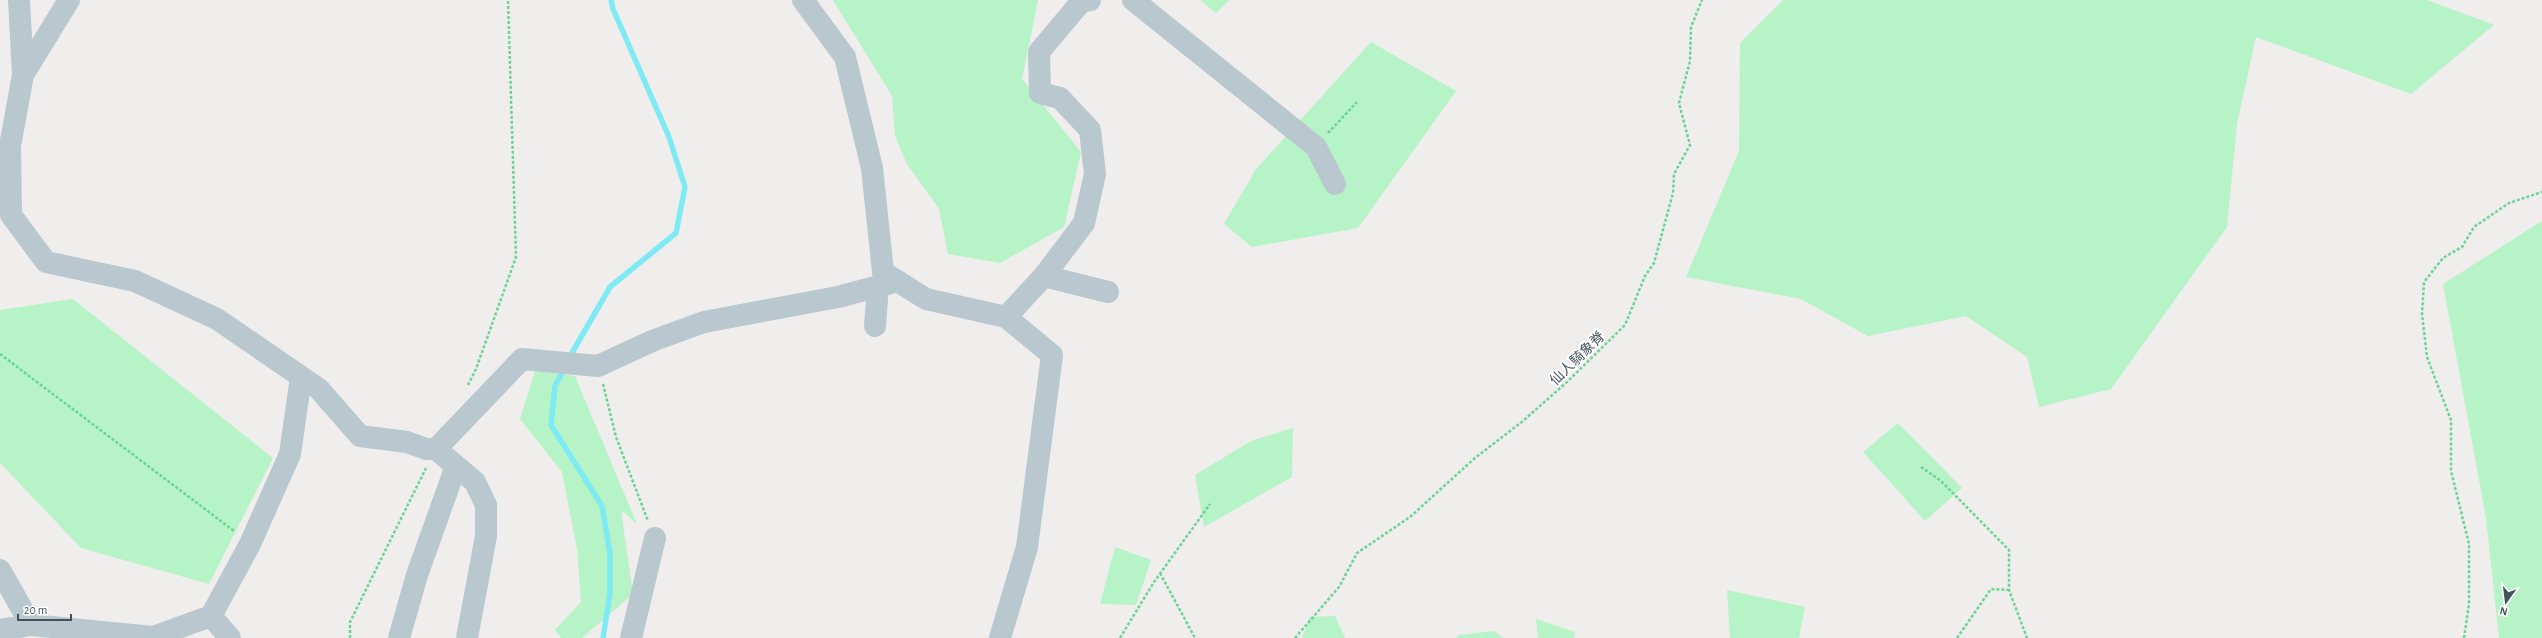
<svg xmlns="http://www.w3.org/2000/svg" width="2542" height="638" viewBox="0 0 2542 638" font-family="'Alegreya Sans','Noto Sans TC',sans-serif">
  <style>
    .green { fill: #b6f3c6 }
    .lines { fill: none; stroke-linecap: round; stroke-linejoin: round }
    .stream { stroke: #7eeaf4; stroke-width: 5.5 }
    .path { stroke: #6bd494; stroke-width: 2.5; stroke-dasharray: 3 2; stroke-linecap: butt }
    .minor { stroke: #b9c7ce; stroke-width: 22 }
    .labels { text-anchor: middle; stroke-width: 4; stroke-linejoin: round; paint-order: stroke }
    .street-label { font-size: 14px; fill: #43535c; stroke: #fff }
  </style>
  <rect width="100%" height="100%" fill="#f0eded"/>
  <path class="green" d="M 833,0 L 1038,0 L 1022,79 L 1081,152 L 1064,227 L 1000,263 L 948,254 L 939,209 L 907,164 L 895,136 L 892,96 Z
    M 1200,0 L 1230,0 L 1216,13 Z
    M 1783,0 L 2427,0 L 2494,25 L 2411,94 L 2256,37 L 2237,124 L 2227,227 L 2111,389 L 2039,407 L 2027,357 L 1966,316 L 1868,336 L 1801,299 L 1686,277 L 1739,151 L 1740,43 Z
    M 1371,42 L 1456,91 L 1358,228 L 1252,247 L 1224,224 L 1256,169 Z
    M 2542,221 L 2542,638 L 2499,638 L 2486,518 L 2443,284 Z
    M 73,299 L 273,458 L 209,584 L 81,548 L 0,463 L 0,310 Z
    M 535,371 L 575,376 L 637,524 L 621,510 L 633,594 L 582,638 L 561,638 L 555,630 L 581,602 L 577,549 L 562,472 L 520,419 Z
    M 1898,423 L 1962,488 L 1925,521 L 1863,452 Z
    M 1293,428 L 1292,477 L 1204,527 L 1195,475 L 1251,441 Z
    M 1115,547 L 1151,560 L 1136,605 L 1100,604 Z
    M 1727,590 L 1805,607 L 1799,638 L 1730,638 Z
    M 1335,616 L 1345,638 L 1302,638 L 1310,617 Z
    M 1536,619 L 1575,632 L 1574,638 L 1538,638 Z
    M 1494,631 L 1503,638 L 1456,638 L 1458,635 Z"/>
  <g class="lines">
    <path class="stream" d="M 569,358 L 610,287 L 676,233 L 685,187 L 669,137 L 613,9 L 611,0
      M 565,367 L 555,386 L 551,425 L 602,506 L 610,553 L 610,593 L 603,638"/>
    <path class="path" d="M 1328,133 L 1357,102
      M 0,354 L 234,531
      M 603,384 L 616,437 L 648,521
      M 468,385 L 476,369 L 516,257 L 508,0
      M 1921,467 L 1941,481 L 2009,550 L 2009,590 L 2027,638
      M 1160,573 L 1195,638
      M 350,638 L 350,622 L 426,468
      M 1120,638 L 1154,582 L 1210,504
      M 1295,638 L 1339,587 L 1357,553 L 1410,517 L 1475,458 L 1523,421 L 1567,382 L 1625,325 L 1645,276 L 1654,263 L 1673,193 L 1674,174 L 1690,145 L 1679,103 L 1690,61 L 1691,27 L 1702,0
      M 1957,638 L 1991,589 L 2009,590
      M 2464,638 L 2469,604 L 2469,544 L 2451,471 L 2451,420 L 2427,357 L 2422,314 L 2424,282 L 2443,258 L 2462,247 L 2474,227 L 2509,203 L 2542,192"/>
    <path class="minor" d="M 19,0 L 23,75
      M 69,0 L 23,75 L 10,146 L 11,215 L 46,262 L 135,281 L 217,319 L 319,389 L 360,436 L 407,442 L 426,449 L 436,449 L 522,359 L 598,366 L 652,341 L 704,322 L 838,297 L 898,281
      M 803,0 L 845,57 L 872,168 L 883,272 L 926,299 L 1006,317 L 1052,355 L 1027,547 L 1000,638
      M 1133,0 L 1316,147 L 1335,184
      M 1044,276 L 1084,223 L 1095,174 L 1090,130 L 1060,98 L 1040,93 L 1039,52 L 1081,2 L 1090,0
      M 1006,317 L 1044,276 L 1108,292
      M 875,326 L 878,286
      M 436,449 L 475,482 L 486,505 L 486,536 L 467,638
      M 0,570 L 31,625
      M 211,616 L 230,638
      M 0,630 L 31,625 L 153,637 L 211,616 L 250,544 L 290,454 L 301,377
      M 399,638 L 417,575 L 456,466
      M 631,638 L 655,538"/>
  </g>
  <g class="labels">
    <g class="street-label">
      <text transform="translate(1577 358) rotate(-44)" y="5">仙人騎象脊</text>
    </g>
  </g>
  <g transform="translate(2506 602) rotate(194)" stroke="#ffffff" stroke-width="3" paint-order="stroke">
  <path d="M0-3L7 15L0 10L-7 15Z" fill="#43535c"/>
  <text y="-6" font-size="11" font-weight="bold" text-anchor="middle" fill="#43535c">N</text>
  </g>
  <path d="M18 614v6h53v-6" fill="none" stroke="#43535c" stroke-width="2"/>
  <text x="24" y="614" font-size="12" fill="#43535c" stroke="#ffffff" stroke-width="3" paint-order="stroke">20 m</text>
</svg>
